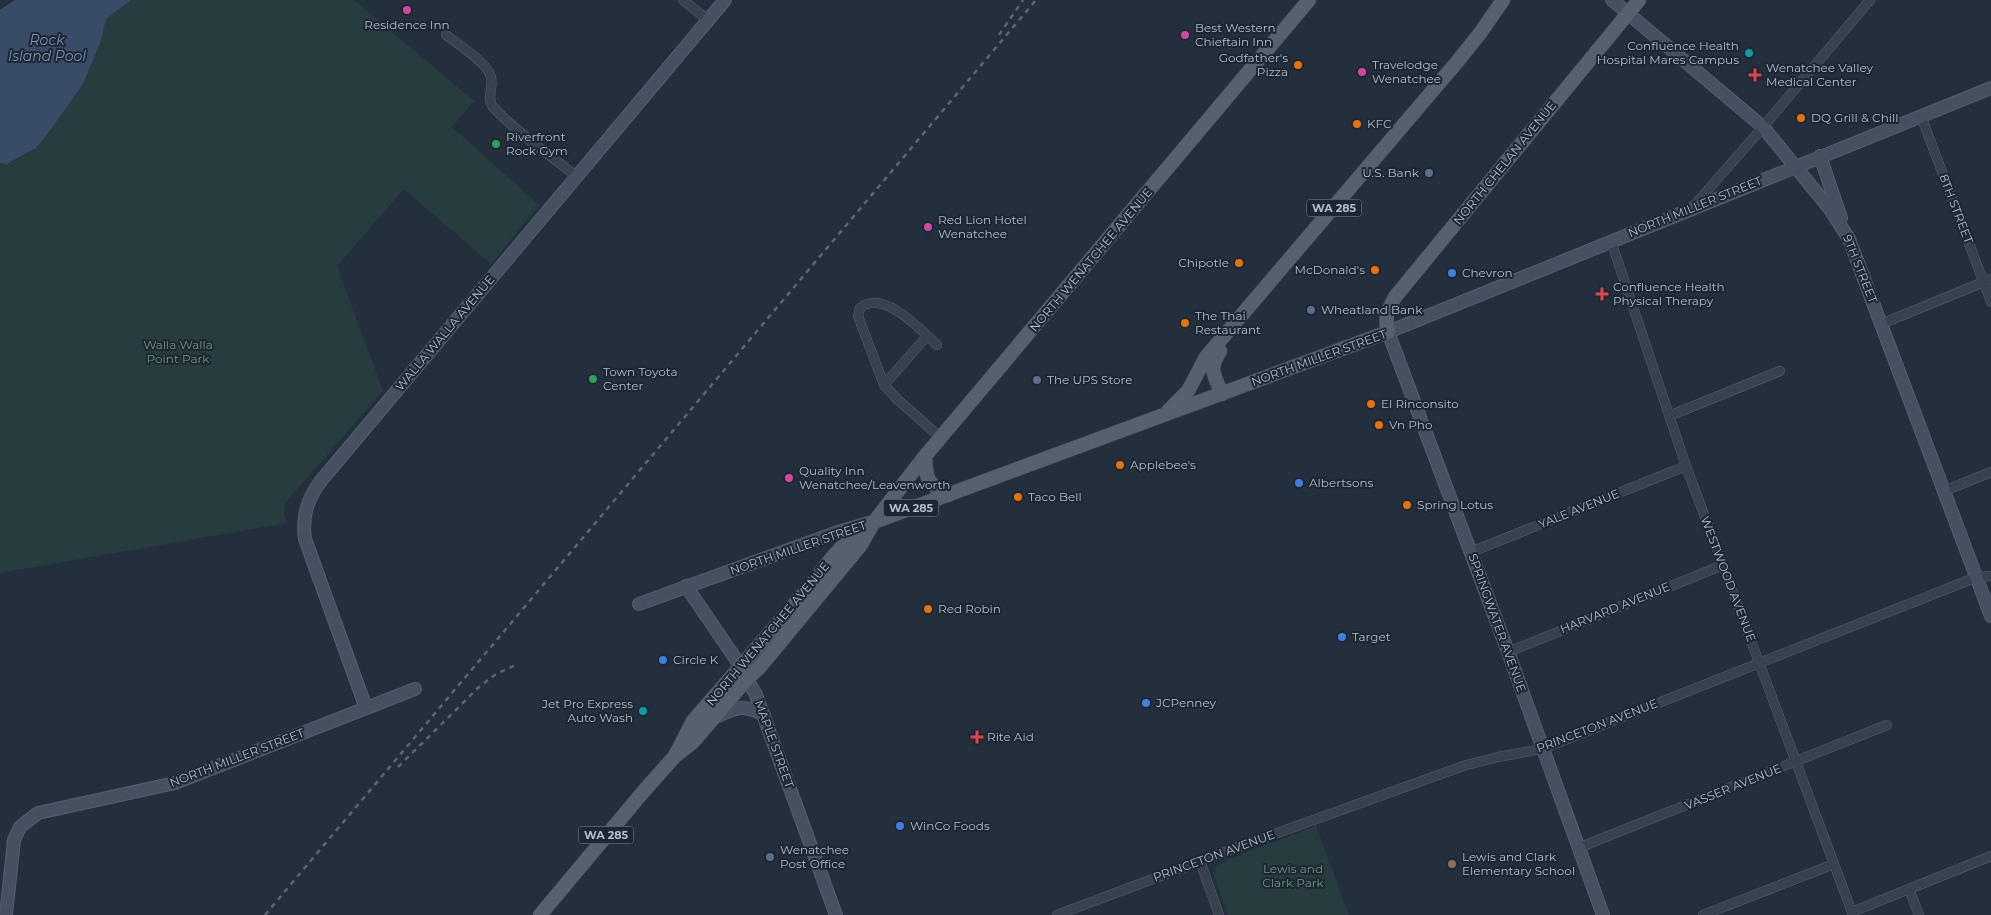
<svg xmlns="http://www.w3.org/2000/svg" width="1991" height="915" viewBox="0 0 1991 915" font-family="Montserrat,sans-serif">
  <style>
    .green { fill: #263c3f }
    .water { fill: #394c67 }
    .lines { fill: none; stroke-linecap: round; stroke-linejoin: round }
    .street-casing { stroke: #565f6c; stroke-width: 10 }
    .secondary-casing { stroke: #565f6c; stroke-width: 14 }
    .primary-casing { stroke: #414a57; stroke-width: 15 }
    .street { stroke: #38414e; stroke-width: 9 }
    .secondary { stroke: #465061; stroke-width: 12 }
    .primary { stroke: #56606e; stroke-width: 14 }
    .rail { stroke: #5a6575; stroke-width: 2.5; stroke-dasharray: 5 5; stroke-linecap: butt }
    .hotel-dot { fill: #d1479c; stroke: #1d2633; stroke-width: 2 }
    .culture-dot { fill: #0f9aa8; stroke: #1d2633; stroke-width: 2 }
    .food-dot { fill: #e8710a; stroke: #1d2633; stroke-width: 2 }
    .health-dot { fill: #e0444e; stroke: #1d2633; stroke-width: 2 }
    .leisure-dot { fill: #2e9e5b; stroke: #1d2633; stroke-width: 2 }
    .service-dot { fill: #5c6f8a; stroke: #1d2633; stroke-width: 2 }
    .shop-dot { fill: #3f7fe0; stroke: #1d2633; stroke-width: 2 }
    .education-dot { fill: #8d6e63; stroke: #1d2633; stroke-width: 2 }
    .labels { text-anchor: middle; stroke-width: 4; stroke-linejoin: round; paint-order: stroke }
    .shield { fill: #1d2633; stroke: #878f9c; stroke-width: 1 }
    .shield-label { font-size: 11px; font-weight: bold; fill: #b4bcc9 }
    .poi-label { font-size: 12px; fill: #b4bcc9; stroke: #1d2633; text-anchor: start }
    .street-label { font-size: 12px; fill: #b4bcc9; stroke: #1d2633 }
    .park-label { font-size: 12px; fill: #6b9a76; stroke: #1d2633 }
    .water-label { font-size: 14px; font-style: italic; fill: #7c92b1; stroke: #1d2633 }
  </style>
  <rect width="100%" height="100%" fill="#242f3e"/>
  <path class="green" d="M 131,0 L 354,0 L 474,101 L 452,127 L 539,205 L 491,264 L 404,189 L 337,266 L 383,391 L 285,503 L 284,513 L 287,523 L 0,573 L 0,163 L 8,164 L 36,148 L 83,84 L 101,41 L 106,19 Z
    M 1316,826 L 1349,915 L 1228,915 L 1213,873 L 1216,866 L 1227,862 L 1226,860 Z"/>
  <path class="water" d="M 15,0 L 131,0 L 106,19 L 101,41 L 83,84 L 51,129 L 36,148 L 7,164 L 0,163 L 0,10 Z"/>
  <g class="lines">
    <defs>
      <path id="street" d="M 683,0 L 708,20
        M 446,35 C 458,44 488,63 491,77 C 494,87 486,98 493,107 C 517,133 549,154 577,177
        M 1921,116 L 1991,302
        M 1692,208 L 1763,127 L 1870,0
        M 1611,241 L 1686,466 L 1853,915
        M 1881,324 L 1991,279
        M 937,345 C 921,330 883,288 860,308 L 858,316 L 884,385 L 897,399 L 941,438
        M 884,385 L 927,336
        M 1669,416 L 1780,371
        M 1944,491 L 1991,472
        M 1471,552 L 1686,466
        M 1508,652 L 1723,565
        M 1578,848 L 1887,725
        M 1200,861 L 1219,915
        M 1909,889 L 1919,915
        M 1852,912 L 1991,856
        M 1057,915 L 1230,850 L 1466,765 L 1498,757 L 1542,749 L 1977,577 L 1991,576
        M 1703,915 L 1834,864"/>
      <path id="secondary" d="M 1612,0 L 1763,127 L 1830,209 L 1849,239 L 1991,616
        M 1820,156 L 1841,218
        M 686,586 L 735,658 L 756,695 L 836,915
        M 639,604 L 835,533 L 869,523
        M 366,708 L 305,539 C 302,517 307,500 320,482 L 725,0
        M 714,718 C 735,708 743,703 764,715
        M 6,915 L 14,840 L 20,827 L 38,813 L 175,783 L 415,689
        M 1603,915 L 1507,649 L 1388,332 L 1991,88"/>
      <path id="primary" d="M 1220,351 C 1208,370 1214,374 1222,394
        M 1168,411 L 1188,391 L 1206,357 L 1457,62 L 1481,32 L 1503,0
        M 925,456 C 926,480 927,484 949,495
        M 675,756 L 693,721 L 813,583 C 832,556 845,540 874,522 L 1388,332 C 1384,318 1388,310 1395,297 L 1639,0
        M 540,915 L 643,792 L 675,756 L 693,742 L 747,679 L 759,668 L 860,546 L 874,522 L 925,456 L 1309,0"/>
    </defs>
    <use href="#street" class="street-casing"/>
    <use href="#secondary" class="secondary-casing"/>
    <use href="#primary" class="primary-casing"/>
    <use href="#street" class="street"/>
    <use href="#secondary" class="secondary"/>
    <use href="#primary" class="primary"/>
    <path class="rail" d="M 999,35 L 1023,0
      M 398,767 L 479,687 L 496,674 L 518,664
      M 265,915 L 1036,0"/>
  </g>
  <g class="hotel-dot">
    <circle cx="407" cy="10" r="5"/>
    <circle cx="1185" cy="35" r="5"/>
    <circle cx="1362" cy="72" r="5"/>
    <circle cx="928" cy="227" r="5"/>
    <circle cx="789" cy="478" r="5"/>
  </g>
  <g class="culture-dot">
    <circle cx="1749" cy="53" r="5"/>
    <circle cx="643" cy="711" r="5"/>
  </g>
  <g class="food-dot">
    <circle cx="1298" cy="65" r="5"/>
    <circle cx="1801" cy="118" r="5"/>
    <circle cx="1357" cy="124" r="5"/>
    <circle cx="1239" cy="263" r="5"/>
    <circle cx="1375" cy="270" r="5"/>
    <circle cx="1185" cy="323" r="5"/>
    <circle cx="1371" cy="404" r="5"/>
    <circle cx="1379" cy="425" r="5"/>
    <circle cx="1120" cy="465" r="5"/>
    <circle cx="1018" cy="497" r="5"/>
    <circle cx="1407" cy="505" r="5"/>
    <circle cx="928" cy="609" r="5"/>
  </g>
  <g class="health-dot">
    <path d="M1752.5 67.5h5v5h5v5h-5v5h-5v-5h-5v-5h5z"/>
    <path d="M1599.5 286.5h5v5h5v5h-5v5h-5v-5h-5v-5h5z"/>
    <path d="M974.5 729.5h5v5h5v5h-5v5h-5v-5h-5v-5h5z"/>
  </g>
  <g class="leisure-dot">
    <circle cx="496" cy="144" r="5"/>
    <circle cx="593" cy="379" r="5"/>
  </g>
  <g class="service-dot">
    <circle cx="1429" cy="173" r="5"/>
    <circle cx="1311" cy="310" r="5"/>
    <circle cx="1037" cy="380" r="5"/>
    <circle cx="770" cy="857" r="5"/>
  </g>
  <g class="shop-dot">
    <circle cx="1452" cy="273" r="5"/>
    <circle cx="1299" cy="483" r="5"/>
    <circle cx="1342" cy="637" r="5"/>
    <circle cx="663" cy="660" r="5"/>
    <circle cx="1146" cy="703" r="5"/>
    <circle cx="900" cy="826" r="5"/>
  </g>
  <circle class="education-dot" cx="1452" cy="864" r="5"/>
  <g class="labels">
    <g class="shield">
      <rect x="1306.5" y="199.5" width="55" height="17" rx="4"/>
      <rect x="883.5" y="499.5" width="55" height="17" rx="4"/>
      <rect x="578.5" y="826.5" width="55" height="17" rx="4"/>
    </g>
    <g class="shield-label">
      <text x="1334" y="212">WA 285</text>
      <text x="911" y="512">WA 285</text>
      <text x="606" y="839">WA 285</text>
    </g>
    <g class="poi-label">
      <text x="407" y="29" text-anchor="middle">Residence Inn</text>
      <text x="1195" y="32">Best Western<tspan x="1195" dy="14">Chieftain Inn</tspan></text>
      <text x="1739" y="50" text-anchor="end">Confluence Health<tspan x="1739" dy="14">Hospital Mares Campus</tspan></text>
      <text x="1288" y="62" text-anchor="end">Godfather's<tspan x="1288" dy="14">Pizza</tspan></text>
      <text x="1372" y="69">Travelodge<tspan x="1372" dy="14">Wenatchee</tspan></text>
      <text x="1766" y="72">Wenatchee Valley<tspan x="1766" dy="14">Medical Center</tspan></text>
      <text x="1811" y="122">DQ Grill &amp; Chill</text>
      <text x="1367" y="128">KFC</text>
      <text x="506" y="141">Riverfront<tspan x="506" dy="14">Rock Gym</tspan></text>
      <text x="1419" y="177" text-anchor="end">U.S. Bank</text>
      <text x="938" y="224">Red Lion Hotel<tspan x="938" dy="14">Wenatchee</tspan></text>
      <text x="1229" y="267" text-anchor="end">Chipotle</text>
      <text x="1365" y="274" text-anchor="end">McDonald's</text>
      <text x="1462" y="277">Chevron</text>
      <text x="1613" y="291">Confluence Health<tspan x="1613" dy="14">Physical Therapy</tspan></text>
      <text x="1321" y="314">Wheatland Bank</text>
      <text x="1195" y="320">The Thai<tspan x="1195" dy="14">Restaurant</tspan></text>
      <text x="603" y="376">Town Toyota<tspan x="603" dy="14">Center</tspan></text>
      <text x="1047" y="384">The UPS Store</text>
      <text x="1381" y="408">El Rinconsito</text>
      <text x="1389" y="429">Vn Pho</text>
      <text x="1130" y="469">Applebee's</text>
      <text x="799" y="475">Quality Inn<tspan x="799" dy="14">Wenatchee/Leavenworth</tspan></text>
      <text x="1309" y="487">Albertsons</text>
      <text x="1028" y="501">Taco Bell</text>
      <text x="1417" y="509">Spring Lotus</text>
      <text x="938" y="613">Red Robin</text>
      <text x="1352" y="641">Target</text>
      <text x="673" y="664">Circle K</text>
      <text x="1156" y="707">JCPenney</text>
      <text x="633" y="708" text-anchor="end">Jet Pro Express<tspan x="633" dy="14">Auto Wash</tspan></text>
      <text x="987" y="741">Rite Aid</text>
      <text x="910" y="830">WinCo Foods</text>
      <text x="780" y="854">Wenatchee<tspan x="780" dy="14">Post Office</tspan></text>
      <text x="1462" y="861">Lewis and Clark<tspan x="1462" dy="14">Elementary School</tspan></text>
    </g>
    <g class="street-label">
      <text transform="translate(1505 163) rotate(-51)" y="4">NORTH CHELAN AVENUE</text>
      <text transform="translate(1695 207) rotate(-22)" y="4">NORTH MILLER STREET</text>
      <text transform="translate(1956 209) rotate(69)" y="4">8TH STREET</text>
      <text transform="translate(1091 260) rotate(-50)" y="4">NORTH WENATCHEE AVENUE</text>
      <text transform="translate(1860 269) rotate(68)" y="4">9TH STREET</text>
      <text transform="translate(445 333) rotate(-50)" y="4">WALLA WALLA AVENUE</text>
      <text transform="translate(1319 358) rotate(-20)" y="4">NORTH MILLER STREET</text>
      <text transform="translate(1579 509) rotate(-22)" y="4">YALE AVENUE</text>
      <text transform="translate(798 548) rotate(-19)" y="4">NORTH MILLER STREET</text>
      <text transform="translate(1728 579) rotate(69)" y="4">WESTWOOD AVENUE</text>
      <text transform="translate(1615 608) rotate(-22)" y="4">HARVARD AVENUE</text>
      <text transform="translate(1497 623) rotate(70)" y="4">SPRINGWATER AVENUE</text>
      <text transform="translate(768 634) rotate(-50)" y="4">NORTH WENATCHEE AVENUE</text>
      <text transform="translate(1597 726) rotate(-21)" y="4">PRINCETON AVENUE</text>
      <text transform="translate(774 744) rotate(70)" y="4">MAPLE STREET</text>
      <text transform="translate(237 758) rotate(-21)" y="4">NORTH MILLER STREET</text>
      <text transform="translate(1733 787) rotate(-22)" y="4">VASSER AVENUE</text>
      <text transform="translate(1214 856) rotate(-20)" y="4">PRINCETON AVENUE</text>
    </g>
    <g class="park-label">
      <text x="178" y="349">Walla Walla<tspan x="178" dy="14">Point Park</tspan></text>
      <text x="1293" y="873">Lewis and<tspan x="1293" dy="14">Clark Park</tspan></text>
    </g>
    <g class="water-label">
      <text x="47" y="45">Rock<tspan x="47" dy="16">Island Pool</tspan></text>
    </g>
  </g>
</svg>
